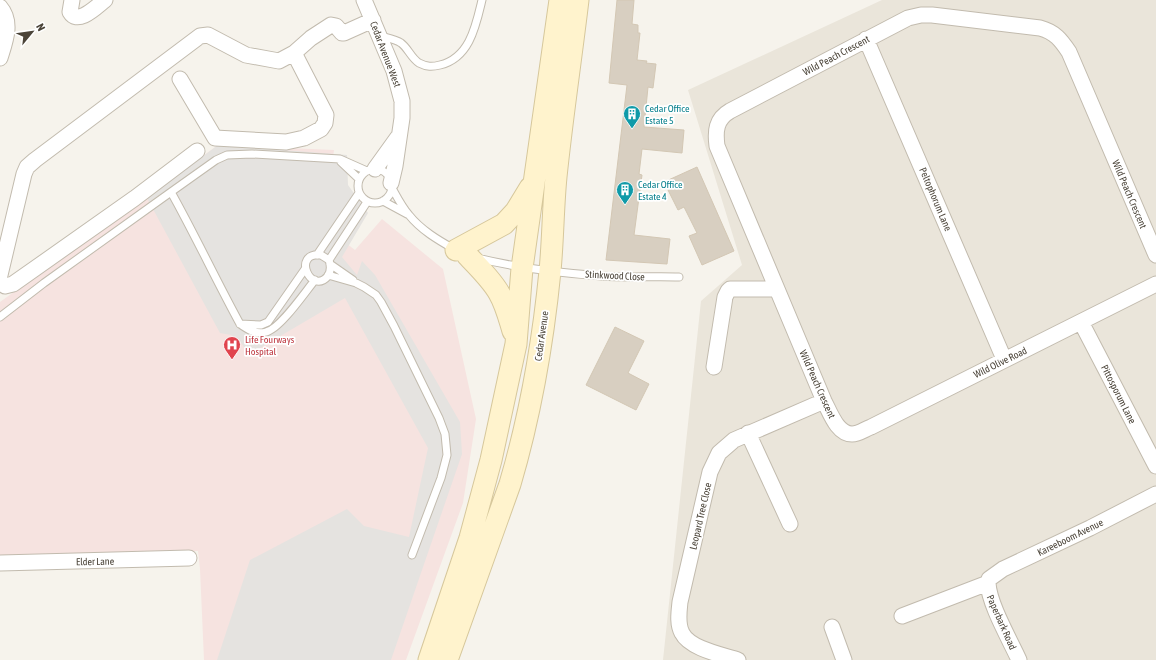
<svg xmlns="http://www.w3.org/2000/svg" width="1156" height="660" viewBox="0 0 1156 660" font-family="'Asap Condensed',sans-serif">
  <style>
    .residential { fill: #eae5da }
    .medical { fill: #f6e3e0 }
    .parking { fill: #e5e3e0 }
    .building { fill: #d8cfc1; stroke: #d3c7b4 }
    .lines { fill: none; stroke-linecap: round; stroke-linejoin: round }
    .service-casing { stroke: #c2bbae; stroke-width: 9 }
    .minor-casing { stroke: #c2bbae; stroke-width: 17 }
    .secondary-casing { stroke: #d6c79b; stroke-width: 23 }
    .service { stroke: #fff; stroke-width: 7 }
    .minor { stroke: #fff; stroke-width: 15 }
    .secondary { stroke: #fff3cd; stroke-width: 21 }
    .labels { text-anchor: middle; stroke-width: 3.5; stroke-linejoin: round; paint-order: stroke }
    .street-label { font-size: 10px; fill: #4b4439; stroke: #fff }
    .culture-label { font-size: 10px; fill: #0d838f; stroke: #fff; text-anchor: start }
    .health-label { font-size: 10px; fill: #be3a42; stroke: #fff; text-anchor: start }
  </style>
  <rect width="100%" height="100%" fill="#f6f3ec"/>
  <path class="residential" d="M 882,0 L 1156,0 L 1156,660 L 663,660 L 701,301 L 742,265 L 688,90 Z"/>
  <path class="medical" d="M 218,145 L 334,150 L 324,226 L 355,250 L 382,219 L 443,269 L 476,419 L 463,503 L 406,660 L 204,660 L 200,569 L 198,551 L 0,556 L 0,302 Z"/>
  <path class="parking" d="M 218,145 L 347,155 L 348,185 L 368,213 L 342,257 L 357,275 L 362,261 L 375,275 L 460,422 L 462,454 L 391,660 L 217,660 L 250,560 L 347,509 L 364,526 L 409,537 L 428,448 L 345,298 L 248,355 L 244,347 L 238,339 L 231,335 L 220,333 L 147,198 Z"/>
  <path class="building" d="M 617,0 L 634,0 L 632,24 L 638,25 L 638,33 L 640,33 L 637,60 L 647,61 L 646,63 L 656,64 L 653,88 L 648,87 L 644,127 L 684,130 L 682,153 L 642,149 L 639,174 L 642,175 L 634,235 L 670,239 L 667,264 L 606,260 L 627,85 L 609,83 Z
    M 697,167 L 734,251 L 702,265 L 689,236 L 697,233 L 684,207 L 678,210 L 664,182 Z
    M 615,327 L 644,341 L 628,373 L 649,384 L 636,410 L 586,385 Z"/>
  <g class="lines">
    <defs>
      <path id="service" d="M 380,36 C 387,38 395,39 401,43 C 408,48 411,58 419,63 C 427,67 432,67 440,65 C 470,58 476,25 482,0
        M 341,162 L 359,179
        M358 186a17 17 0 1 1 34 0a17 17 0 1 1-34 0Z
        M 392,188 C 397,197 402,207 409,215 C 421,230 438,240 454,249
        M 171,192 C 195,235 216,280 240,324 C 247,329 256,335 266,332 C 280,329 305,292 315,280
        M 383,201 L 407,214
        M 317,255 L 359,193
        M 477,258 C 518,268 560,273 602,276 C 628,278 654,276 679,277
        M 329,260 L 321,255 C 291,252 311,296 328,276 C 331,271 331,266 329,260 L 367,202
        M 330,264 L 353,280
        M 328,275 L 356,283 L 364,287 L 376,295 L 381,302 L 394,326 L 439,418 L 445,434 L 447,455 L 441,478 L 412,555
        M 0,317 L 44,283 L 171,192 L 216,160 L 227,155 L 252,154 L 340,159 L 367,171
        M 240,324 L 261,325 L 268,322 L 305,269"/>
      <path id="minor" d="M 72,0 L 70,12 C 78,26 97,6 105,0
        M 364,0 L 394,71 L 402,101 L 402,118 L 395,166 L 391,183
        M 0,7 C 13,22 5,42 0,58
        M 866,39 L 1004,359
        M 180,79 L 215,138 L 286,142 L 304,138 L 321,129 L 325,123 L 326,115 L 294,53
        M 375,169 L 398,137
        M 1156,255 L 1069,52 C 1061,40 1055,32 1040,28 L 932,15 L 921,15 L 908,18 L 730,111 C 716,119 715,131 717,146 L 824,401 C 830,412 837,434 852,434 C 859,434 865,429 871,427 L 1156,284
        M 0,275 L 24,174 L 27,167 L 35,160 L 200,36 L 208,35 L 246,55 L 279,61 L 294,53 L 311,38 L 331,25 L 336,26 L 342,33 L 344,33 L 373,20
        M 0,282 L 5,286 L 13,284 L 135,198 L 197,151
        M 1081,322 L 1156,466
        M 714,367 L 725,297 L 728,291 L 730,289 L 777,289
        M 748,433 L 790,524
        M 0,563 L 189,558
        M 988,583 L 989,579 L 1003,569 L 1090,528 L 1156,494
        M 988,583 C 989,604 1010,640 1019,660
        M 902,616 L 988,583
        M 832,627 L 844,660
        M 738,660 C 723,655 690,649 682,633 C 677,624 679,612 680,602 L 710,472 L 719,453 L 734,440 L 824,401"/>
      <path id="secondary" d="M 456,250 L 504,224 L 516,211 L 530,188
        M 467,255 C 478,267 491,279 499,293 C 506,305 509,318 513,331
        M 429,660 L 470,538 L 491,460 L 516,344 L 522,268 L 560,0
        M 447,660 L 510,484 C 530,416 543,342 550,271 C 553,240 553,208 556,177 C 562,118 571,59 578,0"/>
    </defs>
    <use href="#service" class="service-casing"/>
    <use href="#minor" class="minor-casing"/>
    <use href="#secondary" class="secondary-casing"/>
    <use href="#service" class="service"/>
    <use href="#minor" class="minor"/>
    <use href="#secondary" class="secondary"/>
  </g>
  <defs>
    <symbol id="building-pin" viewBox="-11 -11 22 30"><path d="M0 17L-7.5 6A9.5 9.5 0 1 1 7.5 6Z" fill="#0f9aa8" stroke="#fff"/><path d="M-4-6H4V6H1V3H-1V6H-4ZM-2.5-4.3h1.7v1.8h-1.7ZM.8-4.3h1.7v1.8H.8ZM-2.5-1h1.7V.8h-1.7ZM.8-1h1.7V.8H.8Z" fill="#fff"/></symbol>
    <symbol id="hospital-pin" viewBox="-11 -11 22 30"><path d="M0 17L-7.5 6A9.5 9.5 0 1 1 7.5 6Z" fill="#e0444e" stroke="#fff"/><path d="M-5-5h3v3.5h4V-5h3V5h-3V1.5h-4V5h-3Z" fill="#fff"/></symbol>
  </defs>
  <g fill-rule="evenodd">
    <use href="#building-pin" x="622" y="104" width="20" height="27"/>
    <use href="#building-pin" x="615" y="180" width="20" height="27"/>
    <use href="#hospital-pin" x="222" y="335" width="20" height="27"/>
  </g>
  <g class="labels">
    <g class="street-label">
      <text transform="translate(386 54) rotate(69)" y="4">Cedar Avenue West</text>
      <text transform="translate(836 55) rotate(-28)" y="4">Wild Peach Crescent</text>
      <text transform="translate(1130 194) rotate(67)" y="4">Wild Peach Crescent</text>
      <text transform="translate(936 199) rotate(67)" y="4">Peltophorum Lane</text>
      <text transform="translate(615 275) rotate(3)" y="4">Stinkwood Close</text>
      <text transform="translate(541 336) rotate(-82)" y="4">Cedar Avenue</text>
      <text transform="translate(1000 362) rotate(-26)" y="4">Wild Olive Road</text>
      <text transform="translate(818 384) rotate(66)" y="4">Wild Peach Crescent</text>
      <text transform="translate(1119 394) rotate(63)" y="4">Pittosporum Lane</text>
      <text transform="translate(700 516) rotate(-77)" y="4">Leopard Tree Close</text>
      <text transform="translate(1070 537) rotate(-26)" y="4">Kareeboom Avenue</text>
      <text transform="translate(95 561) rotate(-1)" y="4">Elder Lane</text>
      <text transform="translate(1002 622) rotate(66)" y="4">Paperbark Road</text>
    </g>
    <g class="culture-label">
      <text x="645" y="112">Cedar Office<tspan x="645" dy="12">Estate 5</tspan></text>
      <text x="638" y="188">Cedar Office<tspan x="638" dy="12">Estate 4</tspan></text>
    </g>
    <g class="health-label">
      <text x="245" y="343">Life Fourways<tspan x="245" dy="12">Hospital</tspan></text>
    </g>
  </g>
  <g transform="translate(32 32) rotate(61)" stroke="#ffffff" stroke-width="3" paint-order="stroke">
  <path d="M0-3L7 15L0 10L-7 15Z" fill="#4b4439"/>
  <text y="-6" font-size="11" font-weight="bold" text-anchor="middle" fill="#4b4439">N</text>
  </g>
</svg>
